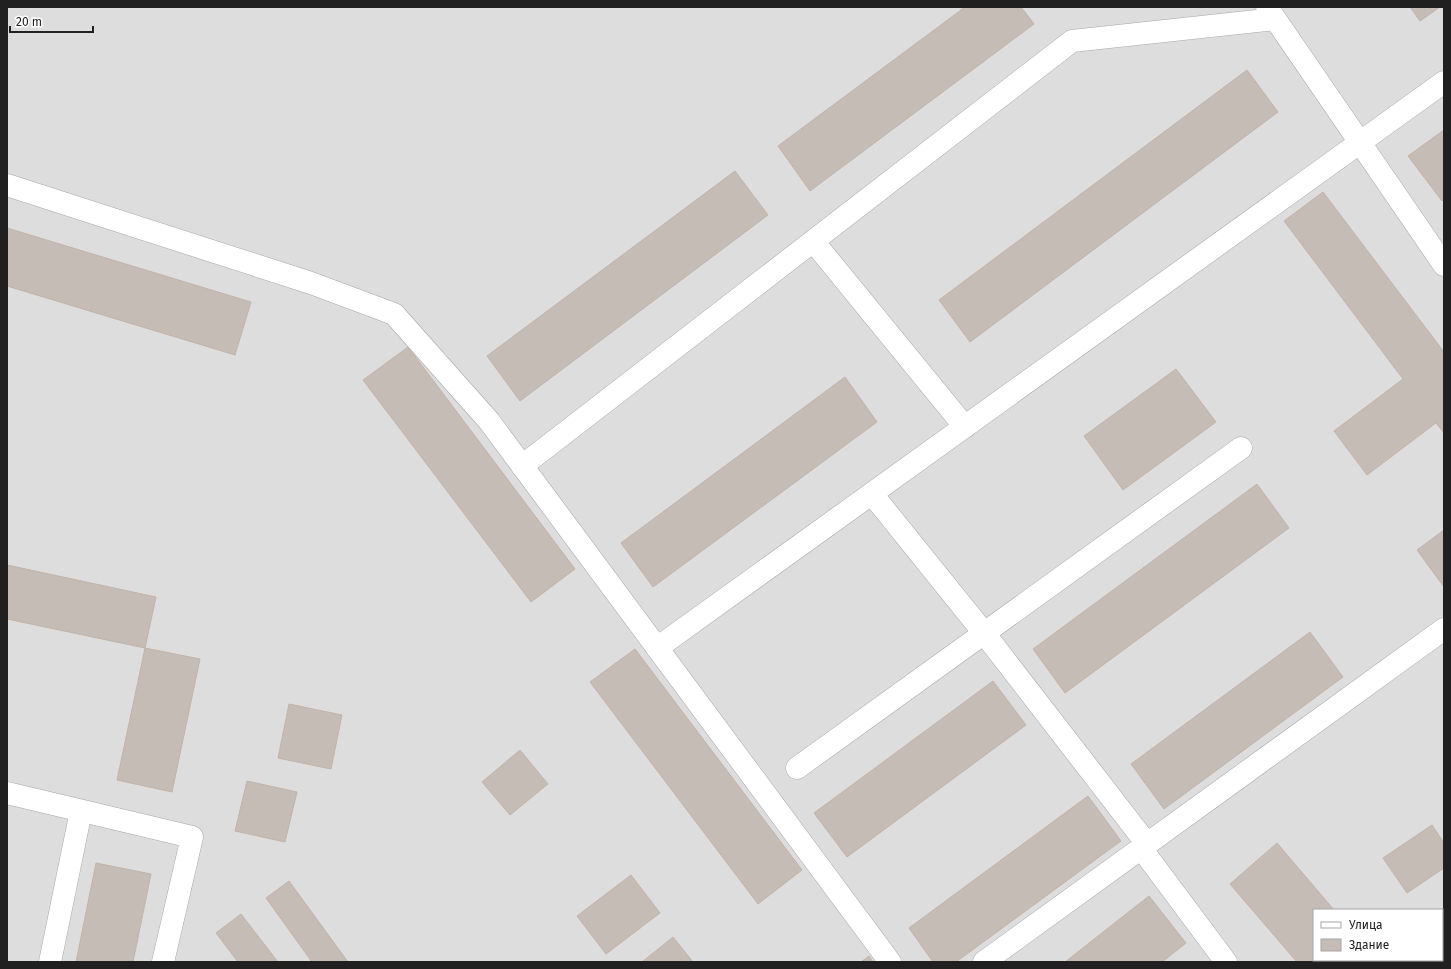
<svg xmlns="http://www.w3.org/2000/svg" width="1451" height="969" viewBox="0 0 1451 969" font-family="'Fira Sans',sans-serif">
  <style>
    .residential { fill: #dedddd; fill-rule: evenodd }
    .building { fill: #c5bcb6; stroke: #c1b3aa }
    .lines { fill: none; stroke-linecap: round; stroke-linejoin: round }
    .minor-casing { stroke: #a7a7a7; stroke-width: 23 }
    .minor { stroke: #fff; stroke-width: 22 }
  </style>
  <rect width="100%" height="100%" fill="#f0ede7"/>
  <path class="residential" d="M 7,7 L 1444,7 L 1444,962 L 7,962 ZM 1314,910 L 1442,910 L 1442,960 L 1314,960 Z"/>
  <path class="building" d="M 965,7 L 1021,7 L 1034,24 L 810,191 L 778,146 Z
    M 1410,7 L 1440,7 L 1420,21 Z
    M 1247,70 L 1278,112 L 970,342 L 939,300 Z
    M 1444,130 L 1444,199 L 1442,201 L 1408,156 Z
    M 735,171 L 768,215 L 520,401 L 487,356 Z
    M 1323,192 L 1444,352 L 1444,433 L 1436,423 L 1367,475 L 1334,431 L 1403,379 L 1284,221 Z
    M 7,228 L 251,302 L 235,355 L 7,286 Z
    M 408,347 L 575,569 L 531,602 L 363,380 Z
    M 1176,369 L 1216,422 L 1123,490 L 1084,436 Z
    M 845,377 L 877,422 L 653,587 L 621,543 Z
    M 1257,484 L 1289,528 L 1065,693 L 1033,649 Z
    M 1444,530 L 1444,587 L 1417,550 Z
    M 7,565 L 156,597 L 145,648 L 7,619 Z
    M 1310,632 L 1343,677 L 1164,809 L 1131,764 Z
    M 145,648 L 200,659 L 172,792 L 117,780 Z
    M 635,649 L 802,870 L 758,904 L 590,682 Z
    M 993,681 L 1026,725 L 847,857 L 814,813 Z
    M 289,704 L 342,715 L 331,769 L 278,758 Z
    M 520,750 L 548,784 L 510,815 L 482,782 Z
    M 247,781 L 297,792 L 285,842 L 235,831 Z
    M 1088,796 L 1121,841 L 956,962 L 933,962 L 909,928 Z
    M 1432,825 L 1444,843 L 1444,868 L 1407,893 L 1383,858 Z
    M 1277,843 L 1334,910 L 1314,910 L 1314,960 L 1328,960 L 1326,962 L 1297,962 L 1230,884 Z
    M 96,863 L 151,874 L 133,962 L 76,962 Z
    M 631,875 L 660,913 L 606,954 L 577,916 Z
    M 289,881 L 348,962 L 312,962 L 266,898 Z
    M 1149,896 L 1186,943 L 1162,962 L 1065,962 Z
    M 241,914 L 278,962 L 238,962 L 216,933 Z
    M 673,937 L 693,962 L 642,962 Z
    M 1444,952 L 1444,962 L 1431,962 L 1433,960 L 1442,960 L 1442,953 Z
    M 869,956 L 873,962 L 861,962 Z"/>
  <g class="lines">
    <defs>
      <path id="minor" d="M 1267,7 L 1444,265
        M 7,185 L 311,283 L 394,314 L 489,421 L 890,962
        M 813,241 L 965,427
        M 522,466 L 1072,41 L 1275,19
        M 872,494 L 984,633 L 1147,844
        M 657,648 L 1444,82
        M 797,768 L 1241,448
        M 7,793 L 192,837 L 163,962
        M 1141,848 L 1226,962
        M 50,962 L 81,811
        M 984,962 L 1444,629"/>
    </defs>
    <use href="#minor" class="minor-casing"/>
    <use href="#minor" class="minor"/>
  </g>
  <rect width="1451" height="969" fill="none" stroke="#202020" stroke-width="16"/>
  <rect x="1313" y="909" width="130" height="52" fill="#ffffff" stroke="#a6a6a6"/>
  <rect x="1321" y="922" width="20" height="6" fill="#ffffff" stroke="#a6a6a6"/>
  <text x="1349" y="929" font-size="12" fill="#202020">Улица</text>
  <rect x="1321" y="939" width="20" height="12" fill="#c5bcb6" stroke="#a6a6a6"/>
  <text x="1349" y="949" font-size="12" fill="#202020">Здание</text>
  <path d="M10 26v6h83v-6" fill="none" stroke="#202020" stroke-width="2"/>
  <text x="16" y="26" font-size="12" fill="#202020" stroke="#ffffff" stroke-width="3" paint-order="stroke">20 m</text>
</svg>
